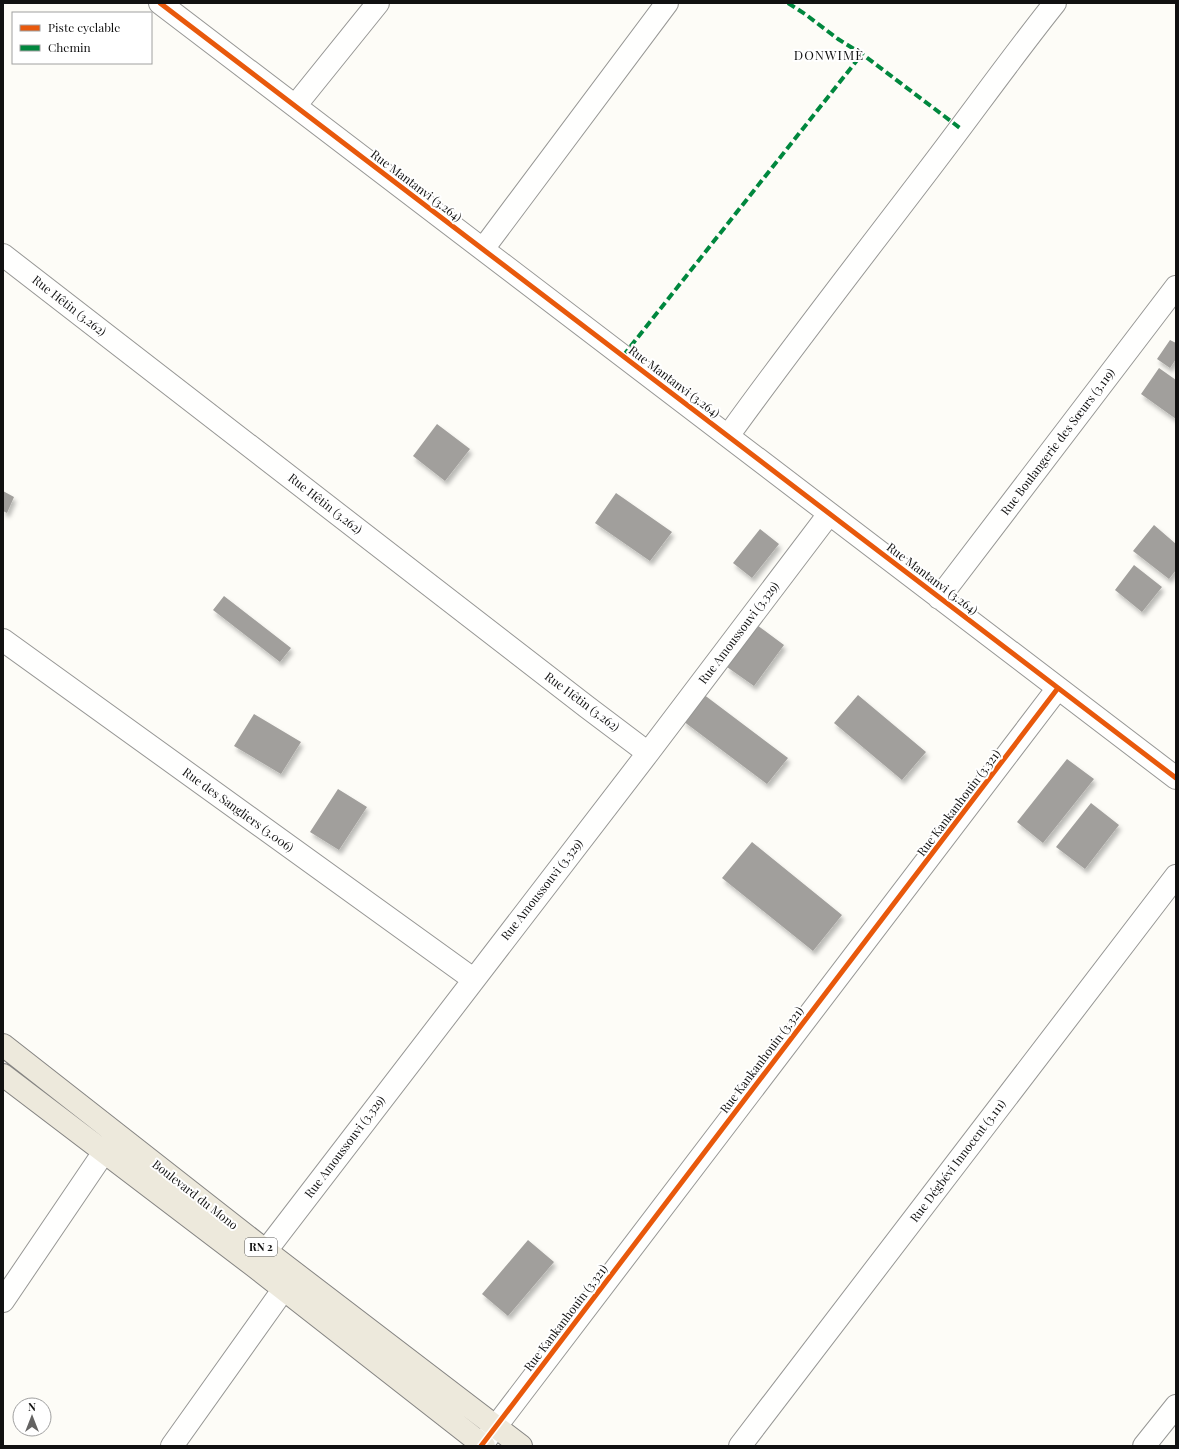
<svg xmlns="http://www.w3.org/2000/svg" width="1179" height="1449" viewBox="0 0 1179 1449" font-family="'Playfair Display',serif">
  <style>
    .building { fill: #a19f9c; filter: url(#shadow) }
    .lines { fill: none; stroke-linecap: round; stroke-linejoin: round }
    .street-casing { stroke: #979795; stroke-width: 24 }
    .primary-casing { stroke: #858482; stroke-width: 24 }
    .street { stroke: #fffffe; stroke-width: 22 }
    .primary { stroke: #ede9dc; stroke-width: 22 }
    .quiet { stroke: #00873e; stroke-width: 4; stroke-dasharray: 8 4; stroke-linecap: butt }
    .cycleway-casing { stroke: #fff; stroke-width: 8 }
    .cycleway { stroke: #e8590c; stroke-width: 5 }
    .labels { text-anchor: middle; stroke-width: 4; stroke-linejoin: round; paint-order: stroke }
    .shield { fill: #fff; stroke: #585858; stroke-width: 1 }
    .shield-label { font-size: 11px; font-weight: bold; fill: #111 }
    .street-label { font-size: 12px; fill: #111; stroke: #fff }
    .neighbourhood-label { font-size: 13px; letter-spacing: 1px; fill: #111; stroke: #fff }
  </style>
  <defs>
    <filter id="shadow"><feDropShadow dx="2.5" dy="4.5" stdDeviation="2" flood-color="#0004"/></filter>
  </defs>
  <rect width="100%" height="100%" fill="#fdfcf7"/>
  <path class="building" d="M 1170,340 L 1176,343 L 1176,359 L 1170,368 L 1157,359 Z
    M 1159,368 L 1176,380 L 1176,419 L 1141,394 Z
    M 437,424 L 470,449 L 445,481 L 413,456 Z
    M 3,491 L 14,497 L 7,513 L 3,511 Z
    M 616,493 L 672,532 L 650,561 L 595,523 Z
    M 1154,525 L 1176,544 L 1176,570 L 1169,579 L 1133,551 Z
    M 760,529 L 779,544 L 752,578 L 733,563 Z
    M 1134,565 L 1162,587 L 1142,612 L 1115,590 Z
    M 224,596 L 291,648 L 280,662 L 213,610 Z
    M 757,625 L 784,645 L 754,686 L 727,667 Z
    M 703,694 L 788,758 L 767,784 L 683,721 Z
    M 858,695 L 926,752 L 902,780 L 834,723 Z
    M 254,714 L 301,742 L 281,774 L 234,746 Z
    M 1067,759 L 1094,779 L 1043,843 L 1017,822 Z
    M 338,789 L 367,807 L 339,850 L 310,832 Z
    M 1091,803 L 1119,825 L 1085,869 L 1056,847 Z
    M 752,842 L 842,915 L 813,951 L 722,878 Z
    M 528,1240 L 554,1262 L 508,1316 L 482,1294 Z"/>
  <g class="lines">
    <defs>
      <path id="street" d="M 160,3 L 1176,778
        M 295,106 L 378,3
        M 483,249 L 667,3
        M 3,255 L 587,707 L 648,753
        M 728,436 C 792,347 860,260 927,172 C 970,116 1011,58 1055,3
        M 939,598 L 1176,287
        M 3,640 L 473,979
        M 255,1265 L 648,753 L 829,514
        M 3,1301 L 104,1152
        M 172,1446 L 283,1290
        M 481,1446 L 1058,688
        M 740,1446 L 1176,876
        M 1144,1446 L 1176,1406"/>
      <path id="primary" d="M 3,1045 L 266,1251 L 521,1446
        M 3,1075 L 254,1266 L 484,1446"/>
    </defs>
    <use href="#street" class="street-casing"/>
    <use href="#primary" class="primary-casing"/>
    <use href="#street" class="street"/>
    <use href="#primary" class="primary"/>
    <path class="quiet" d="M 788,3 L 805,14 L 838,39 L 862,54 L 960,128
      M 623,356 L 862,54"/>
    <defs>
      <path id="cycleway" d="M 160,3 L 1176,778
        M 481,1446 L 1058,688"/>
    </defs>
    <use href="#cycleway" class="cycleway-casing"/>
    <use href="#cycleway" class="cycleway"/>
  </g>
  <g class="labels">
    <rect class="shield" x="245" y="1238" width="32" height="18" rx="3"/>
    <g class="shield-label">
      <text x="261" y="1251">RN 2</text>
    </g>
    <g class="street-label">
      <text transform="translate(416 186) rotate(37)" y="4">Rue Mantanvi (3.264)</text>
      <text transform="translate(69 306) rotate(38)" y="4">Rue Hêtin (3.262)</text>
      <text transform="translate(674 382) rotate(37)" y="4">Rue Mantanvi (3.264)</text>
      <text transform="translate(1058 442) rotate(-53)" y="4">Rue Boulangerie des Sœurs (3.119)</text>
      <text transform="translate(325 504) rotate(38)" y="4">Rue Hêtin (3.262)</text>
      <text transform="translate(932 579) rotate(37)" y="4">Rue Mantanvi (3.264)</text>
      <text transform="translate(739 633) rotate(-53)" y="4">Rue Amoussouvi (3.329)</text>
      <text transform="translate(582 702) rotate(37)" y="4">Rue Hêtin (3.262)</text>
      <text transform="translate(959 803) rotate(-53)" y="4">Rue Kankanhouin (3.321)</text>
      <text transform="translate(238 810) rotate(36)" y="4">Rue des Sangliers (3.006)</text>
      <text transform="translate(542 890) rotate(-52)" y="4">Rue Amoussouvi (3.329)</text>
      <text transform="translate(762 1060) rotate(-53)" y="4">Rue Kankanhouin (3.321)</text>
      <text transform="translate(345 1147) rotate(-53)" y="4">Rue Amoussouvi (3.329)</text>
      <text transform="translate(958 1161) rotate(-53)" y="4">Rue Dégbévi Innocent (3.111)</text>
      <text transform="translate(195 1195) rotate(38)" y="4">Boulevard du Mono</text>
      <text transform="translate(566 1318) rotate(-53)" y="4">Rue Kankanhouin (3.321)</text>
    </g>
    <g class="neighbourhood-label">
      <text x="829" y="60">DONWIMÈ</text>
    </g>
  </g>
  <rect width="1179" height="1449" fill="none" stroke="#111111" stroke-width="8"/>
  <rect x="12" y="12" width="140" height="52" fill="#ffffff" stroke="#a0a0a0"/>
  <rect x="20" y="25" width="20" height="6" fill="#e8590c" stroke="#a0a0a0"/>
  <text x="48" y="32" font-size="12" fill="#111111">Piste cyclable</text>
  <rect x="20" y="45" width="20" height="6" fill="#00873e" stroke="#a0a0a0"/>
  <text x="48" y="52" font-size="12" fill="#111111">Chemin</text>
  <g transform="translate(32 1417)"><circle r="19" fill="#ffffff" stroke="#a0a0a0"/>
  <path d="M0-3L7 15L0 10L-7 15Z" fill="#646362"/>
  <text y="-6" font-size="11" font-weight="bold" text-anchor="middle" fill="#111111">N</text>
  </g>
</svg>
